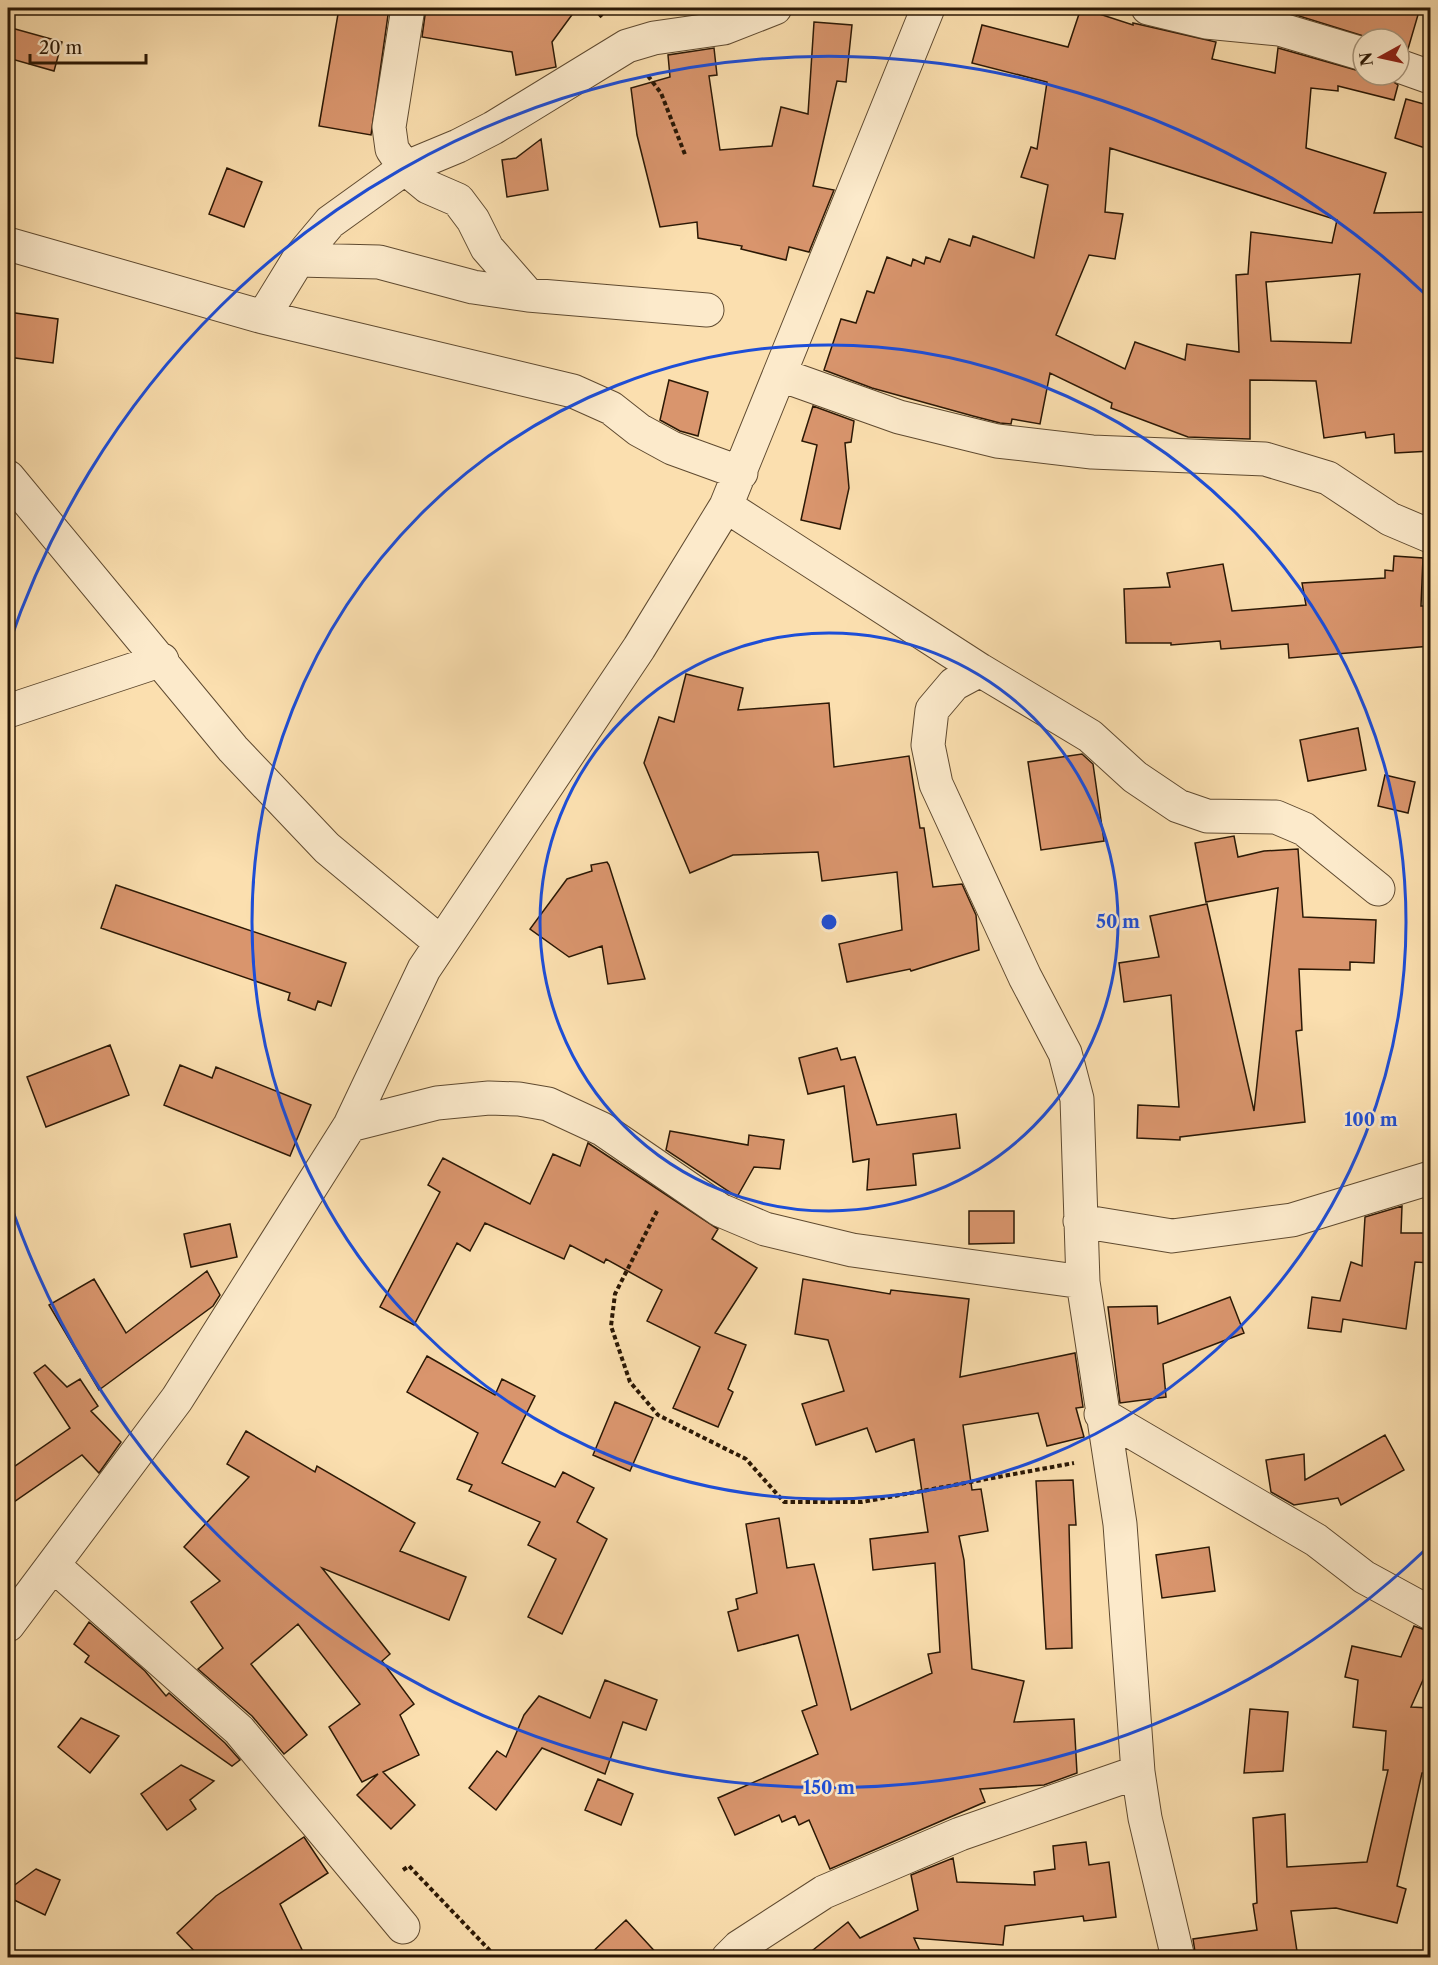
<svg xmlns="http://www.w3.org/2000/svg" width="1438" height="1965" viewBox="0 0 1438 1965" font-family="'Libre Caslon Text',serif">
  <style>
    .building { fill: #d9956d; stroke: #2b1805; stroke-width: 1.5; fill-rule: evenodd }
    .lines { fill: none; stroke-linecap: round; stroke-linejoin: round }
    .minor-casing { stroke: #5f4a30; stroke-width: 35 }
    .path { stroke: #2b1805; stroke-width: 4; stroke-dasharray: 4.5 3; stroke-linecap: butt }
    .minor { stroke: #fceacb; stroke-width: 33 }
    .ring { fill: none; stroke: #1d4ed8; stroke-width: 3 }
    .centre { fill: #1d4ed8; stroke: #fceacb; stroke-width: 3 }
    .ring-label { font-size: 18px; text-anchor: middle; font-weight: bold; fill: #1d4ed8; stroke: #fceacb; stroke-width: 5; stroke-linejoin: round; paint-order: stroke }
  </style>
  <rect width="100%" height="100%" fill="#fbdfaf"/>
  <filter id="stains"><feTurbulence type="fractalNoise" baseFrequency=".00333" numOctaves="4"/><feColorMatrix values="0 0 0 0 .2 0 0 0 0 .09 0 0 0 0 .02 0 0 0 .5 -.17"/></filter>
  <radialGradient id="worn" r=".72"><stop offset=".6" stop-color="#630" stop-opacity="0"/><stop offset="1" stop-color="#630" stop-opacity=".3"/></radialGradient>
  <path class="building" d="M 339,8 L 389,8 L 371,135 L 319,126 Z
    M 426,8 L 577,8 L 552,42 L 556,67 L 516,75 L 512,52 L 422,37 Z
    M 1081,8 L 1133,25 L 1133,23 L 1216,42 L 1212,59 L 1275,73 L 1278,48 L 1363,72 L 1363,75 L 1383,75 L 1398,85 L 1394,100 L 1338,86 L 1338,91 L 1311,88 L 1306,148 L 1386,173 L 1374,213 L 1431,212 L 1431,451 L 1395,453 L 1394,434 L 1366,438 L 1365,432 L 1324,438 L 1316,381 L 1250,380 L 1250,439 L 1215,438 L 1188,437 L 1111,408 L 1112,403 L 1050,373 L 1040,424 L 1012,419 L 1011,424 L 1000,423 L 973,416 L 872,388 L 824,370 L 841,319 L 856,323 L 867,291 L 874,293 L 887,257 L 911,266 L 913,259 L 924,264 L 926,257 L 940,262 L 949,239 L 970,246 L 973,236 L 1034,258 L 1048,185 L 1021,177 L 1031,147 L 1037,149 L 1047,82 L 972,63 L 982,25 L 1068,47 ZM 1110,148 L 1337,220 L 1332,243 L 1251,232 L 1248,274 L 1236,275 L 1239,352 L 1187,344 L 1185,360 L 1135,342 L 1125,369 L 1056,335 L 1089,255 L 1115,259 L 1123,214 L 1105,212 ZM 1360,274 L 1351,343 L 1271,341 L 1266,282 Z
    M 1283,8 L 1420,8 L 1408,49 L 1399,48 L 1399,39 L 1373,39 L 1283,11 Z
    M 814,22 L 852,25 L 846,82 L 837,81 L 813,186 L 834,190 L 809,252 L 789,247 L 786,260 L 741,249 L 742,246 L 698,238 L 697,222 L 660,227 L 637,135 L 631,88 L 670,77 L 668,55 L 714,48 L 717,75 L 709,76 L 720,150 L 772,146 L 781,107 L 808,114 Z
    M 8,27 L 62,42 L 54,71 L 8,58 Z
    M 1406,99 L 1431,106 L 1431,150 L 1395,138 Z
    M 541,139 L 548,190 L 507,197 L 502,160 L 516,158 Z
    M 227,168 L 262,182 L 244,227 L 209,214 Z
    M 8,312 L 58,319 L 53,363 L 8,357 Z
    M 669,380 L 708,392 L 698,436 L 680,431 L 660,420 Z
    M 813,406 L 854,421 L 851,442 L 845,443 L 849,488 L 840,529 L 801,520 L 817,445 L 802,441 Z
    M 1394,556 L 1423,558 L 1421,606 L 1431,606 L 1431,646 L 1289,658 L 1288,644 L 1221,649 L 1220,641 L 1171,645 L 1171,643 L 1126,643 L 1124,589 L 1170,587 L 1167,573 L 1223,564 L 1232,611 L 1306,605 L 1302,583 L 1385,578 L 1385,570 L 1393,571 Z
    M 686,674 L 743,688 L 738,710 L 829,703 L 834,767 L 909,756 L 920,828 L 924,828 L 933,887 L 962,884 L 976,915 L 979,950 L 911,971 L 910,969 L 847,982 L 839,944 L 902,930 L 897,872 L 822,881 L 818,852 L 733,855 L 690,873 L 644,763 L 659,717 L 674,722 Z
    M 1358,728 L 1366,770 L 1308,781 L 1300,740 Z
    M 1082,754 L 1093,764 L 1104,841 L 1041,850 L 1028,762 Z
    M 1385,775 L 1415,782 L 1408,813 L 1378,806 Z
    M 1234,836 L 1238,857 L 1264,851 L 1298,849 L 1303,917 L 1376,920 L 1374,963 L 1350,962 L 1350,970 L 1299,969 L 1302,1030 L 1296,1031 L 1305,1122 L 1180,1137 L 1180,1140 L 1137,1138 L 1138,1105 L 1179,1107 L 1171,995 L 1124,1002 L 1119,963 L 1159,957 L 1150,916 L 1207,904 L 1254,1111 L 1278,888 L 1206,902 L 1195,843 Z
    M 607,862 L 609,865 L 645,979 L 608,984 L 602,946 L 569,957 L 530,929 L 567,879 L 592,871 L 591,865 Z
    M 116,885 L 346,963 L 331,1006 L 318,1001 L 315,1010 L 288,1000 L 290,993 L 101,928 Z
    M 110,1045 L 129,1095 L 46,1127 L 27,1077 Z
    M 837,1048 L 841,1060 L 855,1057 L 877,1125 L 956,1114 L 960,1148 L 913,1154 L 916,1185 L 867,1190 L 869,1159 L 853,1162 L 844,1086 L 808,1094 L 799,1058 Z
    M 180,1065 L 212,1078 L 216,1067 L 311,1105 L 290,1156 L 164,1105 Z
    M 670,1131 L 748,1145 L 749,1135 L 784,1140 L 780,1169 L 754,1167 L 737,1197 L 666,1150 Z
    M 588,1143 L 718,1229 L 712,1239 L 757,1268 L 715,1333 L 746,1345 L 728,1389 L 733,1392 L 718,1427 L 673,1408 L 700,1347 L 647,1321 L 662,1290 L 606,1259 L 604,1263 L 570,1245 L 564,1259 L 485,1223 L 470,1251 L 457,1243 L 414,1325 L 380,1307 L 440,1192 L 428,1185 L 443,1158 L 530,1204 L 553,1154 L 580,1166 Z
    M 1402,1206 L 1401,1233 L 1431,1233 L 1431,1263 L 1415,1262 L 1406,1329 L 1343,1319 L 1341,1332 L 1308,1328 L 1312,1297 L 1340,1301 L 1351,1262 L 1362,1266 L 1365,1217 Z
    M 969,1211 L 1014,1211 L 1014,1243 L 969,1244 Z
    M 230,1224 L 237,1257 L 191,1267 L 184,1234 Z
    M 207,1271 L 220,1295 L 213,1306 L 99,1390 L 49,1305 L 94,1279 L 126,1333 Z
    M 803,1279 L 890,1294 L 891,1290 L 969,1299 L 960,1377 L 1075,1353 L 1083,1407 L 1076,1408 L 1084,1437 L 1047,1446 L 1038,1413 L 963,1425 L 972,1490 L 981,1489 L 988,1531 L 959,1536 L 964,1560 L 972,1669 L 1024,1681 L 1014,1722 L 1074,1719 L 1077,1773 L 1044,1785 L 980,1789 L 985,1802 L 830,1869 L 809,1820 L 799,1825 L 795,1816 L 782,1822 L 779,1815 L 735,1835 L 718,1798 L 818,1754 L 802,1711 L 817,1705 L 798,1635 L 738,1651 L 728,1612 L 738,1609 L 736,1599 L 757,1593 L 746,1524 L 779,1518 L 787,1568 L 814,1564 L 851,1710 L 932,1673 L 928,1654 L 940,1652 L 935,1563 L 873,1570 L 870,1539 L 928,1532 L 914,1439 L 876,1452 L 867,1428 L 816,1445 L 802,1404 L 844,1391 L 828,1340 L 795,1334 Z
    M 1230,1297 L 1244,1333 L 1163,1364 L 1166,1397 L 1120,1403 L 1108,1307 L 1157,1306 L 1158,1324 Z
    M 427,1356 L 495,1395 L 502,1379 L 535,1396 L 502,1463 L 555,1487 L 563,1472 L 594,1488 L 577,1522 L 607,1539 L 562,1634 L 528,1617 L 556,1559 L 528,1545 L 540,1522 L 469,1491 L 472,1485 L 457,1479 L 478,1433 L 407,1392 Z
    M 45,1365 L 67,1387 L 80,1379 L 98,1406 L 91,1411 L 121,1442 L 99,1473 L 82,1455 L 8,1506 L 8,1471 L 70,1428 L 34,1373 Z
    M 615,1402 L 653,1418 L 630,1471 L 593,1455 Z
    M 246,1431 L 315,1472 L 317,1466 L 415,1523 L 400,1551 L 466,1577 L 449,1620 L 322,1568 L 390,1654 L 382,1661 L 414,1704 L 400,1715 L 419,1755 L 383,1772 L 415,1805 L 391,1829 L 357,1795 L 378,1774 L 362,1782 L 329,1727 L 360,1704 L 298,1624 L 251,1664 L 307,1735 L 284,1754 L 252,1716 L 198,1669 L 223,1648 L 191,1602 L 220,1581 L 184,1547 L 249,1477 L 227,1464 Z
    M 1385,1435 L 1404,1470 L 1341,1505 L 1338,1498 L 1294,1505 L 1271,1492 L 1266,1460 L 1304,1454 L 1305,1480 Z
    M 1073,1480 L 1076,1525 L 1069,1525 L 1072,1648 L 1046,1649 L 1036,1481 Z
    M 1209,1547 L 1215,1591 L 1162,1598 L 1156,1555 Z
    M 89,1622 L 145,1671 L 166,1696 L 169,1693 L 225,1743 L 240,1760 L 232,1766 L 85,1662 L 89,1656 L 74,1644 Z
    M 1414,1626 L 1431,1632 L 1431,1662 L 1411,1707 L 1431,1708 L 1431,1773 L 1422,1773 L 1397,1886 L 1406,1889 L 1397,1923 L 1336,1908 L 1291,1911 L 1298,1958 L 1196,1958 L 1193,1939 L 1257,1930 L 1253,1904 L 1257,1903 L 1253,1818 L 1285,1814 L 1287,1867 L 1367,1862 L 1388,1770 L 1383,1770 L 1386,1731 L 1353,1727 L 1358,1680 L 1345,1677 L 1352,1646 L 1401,1657 Z
    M 605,1680 L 657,1700 L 646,1730 L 623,1722 L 605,1774 L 542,1748 L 496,1810 L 469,1788 L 497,1751 L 506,1757 L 524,1715 L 539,1696 L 590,1718 Z
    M 1250,1709 L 1288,1712 L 1283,1771 L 1244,1773 Z
    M 81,1718 L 119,1736 L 90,1773 L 58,1747 Z
    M 181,1765 L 214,1781 L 190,1800 L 196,1809 L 167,1830 L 141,1794 Z
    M 598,1779 L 633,1794 L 621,1825 L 585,1810 Z
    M 304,1837 L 328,1873 L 280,1904 L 306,1958 L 201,1958 L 177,1933 L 216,1896 Z
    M 1086,1842 L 1089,1865 L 1109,1862 L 1116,1917 L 1084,1921 L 1083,1916 L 1005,1926 L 1003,1945 L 914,1938 L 923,1958 L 803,1958 L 848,1922 L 860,1938 L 918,1910 L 911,1875 L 953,1858 L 957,1882 L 1035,1885 L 1034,1872 L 1055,1869 L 1053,1846 Z
    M 36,1869 L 60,1880 L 45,1915 L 8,1897 L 8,1890 Z
    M 626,1920 L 661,1958 L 586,1958 Z"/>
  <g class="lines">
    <defs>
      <path id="minor" d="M 408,8 L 389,127 L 392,149 L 405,168 L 428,187 L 458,200 L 473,220 L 487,248 L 528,295
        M 1148,8 L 1206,22 L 1279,29 L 1363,54
        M 1399,66 L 1430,77
        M 8,244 L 263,317 L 573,391 L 611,408 L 639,430 L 672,448 L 741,473
        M 298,260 L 379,262 L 473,287 L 528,295 L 707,310
        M 263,317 L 298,260 L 330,222 L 405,168 L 458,146 L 493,128 L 627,46 L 654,38 L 724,28 L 775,8
        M 781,375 L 899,417 L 997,441 L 1092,452 L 1265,459 L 1328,478 L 1390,519 L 1430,536
        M 8,477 L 233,749 L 327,848 L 441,943
        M 726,506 L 980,670 L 1090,736 L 1135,777 L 1178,806 L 1207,816 L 1276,817 L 1304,829 L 1378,889
        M 980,670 L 954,684 L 932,710 L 928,745 L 936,784 L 1025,977 L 1065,1053 L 1077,1099 L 1083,1282 L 1120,1524 L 1138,1772 L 1145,1818 L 1178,1958
        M 8,711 L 162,660
        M 350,1125 L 437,1103 L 489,1098 L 519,1099 L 548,1104 L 602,1129 L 720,1210 L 765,1229 L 852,1250 L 1083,1282
        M 1080,1221 L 1172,1236 L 1292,1220 L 1430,1178
        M 1101,1414 L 1316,1540 L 1364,1577 L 1430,1613
        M 53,1565 L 239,1730 L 403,1927
        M 8,1625 L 177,1399 L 350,1125 L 424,969 L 639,648 L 726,506 L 928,8
        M 728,1958 L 739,1947 L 824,1892 L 960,1834 L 1138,1772"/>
    </defs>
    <use href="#minor" class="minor-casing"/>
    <path class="path" d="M 594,8 L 603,18
      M 648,76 L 661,93 L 686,157
      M 657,1211 L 615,1294 L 611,1326 L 630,1382 L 658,1415 L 746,1459 L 784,1502 L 862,1502 L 1074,1463
      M 403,1870 L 409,1866 L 497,1958"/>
    <use href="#minor" class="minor"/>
  </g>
  <g class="ring">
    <circle cx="829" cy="922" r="289"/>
    <circle cx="829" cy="922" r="577"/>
    <path d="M1425 1550A866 866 0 0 1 8 1197M8 647A866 866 0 0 1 1425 294"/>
  </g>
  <circle cx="829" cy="922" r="9" class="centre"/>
  <g class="ring-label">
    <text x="1118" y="928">50 m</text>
    <text x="1371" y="1126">100 m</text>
    <text x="829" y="1794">150 m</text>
  </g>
  <rect width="1438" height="1965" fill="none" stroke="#fbdfaf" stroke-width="30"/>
  <rect x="9" y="9" width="1420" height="1947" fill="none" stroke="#2b1805" stroke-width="3"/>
  <rect x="15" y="15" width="1408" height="1935" fill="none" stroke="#2b1805" stroke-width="1.5"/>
  <g transform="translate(1381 57) rotate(262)"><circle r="28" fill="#fceacb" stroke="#a8967c" stroke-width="1.5"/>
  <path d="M0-4.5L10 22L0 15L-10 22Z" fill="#8f2418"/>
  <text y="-9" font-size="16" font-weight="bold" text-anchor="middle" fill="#2b1805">N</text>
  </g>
  <path d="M30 54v9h116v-9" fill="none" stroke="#2b1805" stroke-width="3"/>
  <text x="39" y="54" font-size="18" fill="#2b1805" stroke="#fceacb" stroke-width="4.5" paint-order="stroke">20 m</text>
  <rect width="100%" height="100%" filter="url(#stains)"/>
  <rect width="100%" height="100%" fill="url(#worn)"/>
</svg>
